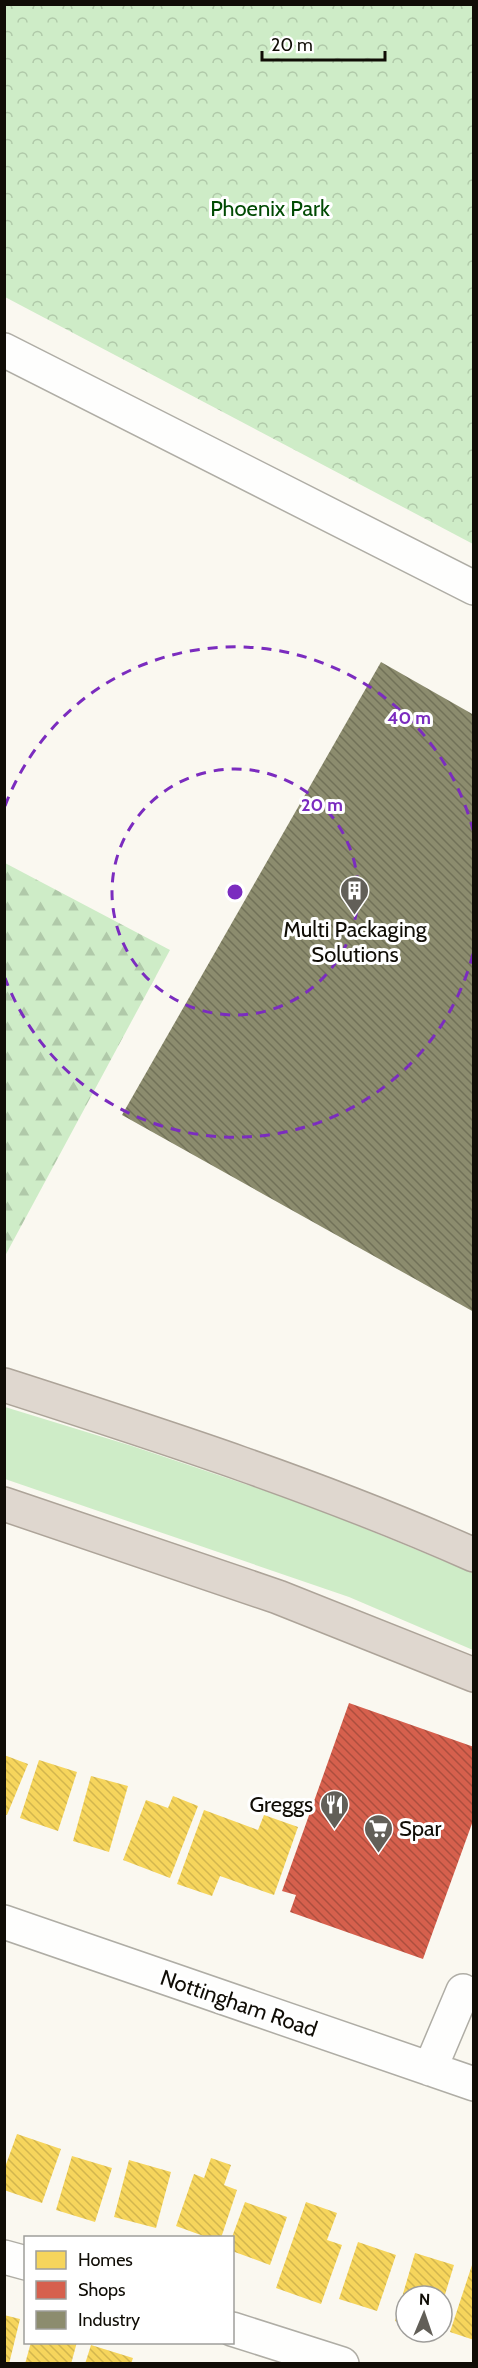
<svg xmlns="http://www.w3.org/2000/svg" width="478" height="2368" viewBox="0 0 478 2368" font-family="Cabin,sans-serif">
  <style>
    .grass { fill: #ceecc7 }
    .forest { fill: url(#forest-firs) }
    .park { fill: url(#park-crowns) }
    .homes { fill: url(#homes-back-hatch) }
    .shops { fill: url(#shops-back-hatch) }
    .industry { fill: url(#industry-back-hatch) }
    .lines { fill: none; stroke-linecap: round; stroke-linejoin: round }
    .minor-casing { stroke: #afada5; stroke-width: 36 }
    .highway-casing { stroke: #ada499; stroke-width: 36 }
    .minor { stroke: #fefefd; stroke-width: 33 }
    .highway { stroke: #dfd7cf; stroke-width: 33 }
    .ring { fill: none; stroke: #7b2cbf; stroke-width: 3; stroke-dasharray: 10 8 }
    .labels { text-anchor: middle; stroke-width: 6; stroke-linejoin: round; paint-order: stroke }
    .park-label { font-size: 22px; fill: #014a03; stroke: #fff }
    .poi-label { font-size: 22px; fill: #100d06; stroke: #fff }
    .street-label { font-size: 22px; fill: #100d06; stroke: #fff }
    .centre { fill: #7b2cbf; stroke: #fff; stroke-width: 3 }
    .ring-label { font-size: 18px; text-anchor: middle; font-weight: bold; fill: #7b2cbf; stroke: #fff; stroke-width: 6; stroke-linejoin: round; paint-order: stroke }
  </style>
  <defs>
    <pattern id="forest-firs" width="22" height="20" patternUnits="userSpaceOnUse" patternTransform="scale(1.5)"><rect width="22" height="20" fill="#ceecc7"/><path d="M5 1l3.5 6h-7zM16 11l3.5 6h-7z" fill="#b0c9a9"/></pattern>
    <pattern id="park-crowns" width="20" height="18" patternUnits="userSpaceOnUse" patternTransform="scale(1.5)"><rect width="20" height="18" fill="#ceecc7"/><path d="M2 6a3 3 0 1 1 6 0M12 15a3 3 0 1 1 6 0" fill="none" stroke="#b0c9a9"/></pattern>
    <pattern id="homes-back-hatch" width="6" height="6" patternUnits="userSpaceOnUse" patternTransform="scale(1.5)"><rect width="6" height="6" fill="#f6d55c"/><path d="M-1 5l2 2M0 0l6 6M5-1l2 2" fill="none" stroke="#d2b64e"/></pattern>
    <pattern id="shops-back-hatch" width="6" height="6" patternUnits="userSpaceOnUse" patternTransform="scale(1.5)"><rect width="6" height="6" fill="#d6604d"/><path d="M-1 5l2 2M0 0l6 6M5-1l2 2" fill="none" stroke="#ac4e3e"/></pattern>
    <pattern id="industry-back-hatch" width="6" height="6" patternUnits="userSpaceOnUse" patternTransform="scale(1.5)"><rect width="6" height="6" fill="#8c8c6e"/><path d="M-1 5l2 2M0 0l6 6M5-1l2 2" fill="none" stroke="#717158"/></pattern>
  </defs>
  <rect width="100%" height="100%" fill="#faf8f0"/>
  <path class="grass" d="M 5,1407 L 132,1446 L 310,1506 L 473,1573 L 473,1650 L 349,1597 L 5,1479 Z"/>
  <path class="forest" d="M 5,863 L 170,950 L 5,1256 Z"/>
  <path class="park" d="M 4,5 L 473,5 L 473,544 L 5,297 Z"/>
  <path class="homes" d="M 4,1755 L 28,1764 L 7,1815 L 4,1814 Z
    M 39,1760 L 77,1772 L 58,1831 L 20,1818 Z
    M 91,1776 L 128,1786 L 109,1852 L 73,1841 Z
    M 173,1796 L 198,1806 L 170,1878 L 123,1860 L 146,1800 L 168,1808 Z
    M 204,1810 L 258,1830 L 264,1815 L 298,1827 L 274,1895 L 220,1876 L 212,1896 L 177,1884 Z
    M 17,2134 L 61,2149 L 42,2203 L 4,2190 L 4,2170 Z
    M 72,2156 L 112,2168 L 95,2222 L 56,2210 Z
    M 211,2158 L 231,2165 L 224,2185 L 237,2190 L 221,2238 L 209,2238 L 176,2226 L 194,2174 L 204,2178 Z
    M 129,2160 L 171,2172 L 156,2228 L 114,2217 Z
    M 245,2202 L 287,2217 L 270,2265 L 232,2251 L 232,2237 Z
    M 306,2202 L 337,2213 L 327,2240 L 342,2245 L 321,2304 L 276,2288 Z
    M 358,2242 L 396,2255 L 377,2311 L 339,2299 Z
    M 415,2253 L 454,2265 L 443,2301 L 442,2296 L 406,2296 L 406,2325 L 395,2321 Z
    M 473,2262 L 474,2262 L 474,2340 L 450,2332 Z
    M 4,2315 L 20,2319 L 9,2364 L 4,2364 Z
    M 31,2342 L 77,2342 L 71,2364 L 25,2364 Z
    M 91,2345 L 133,2358 L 131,2364 L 85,2364 Z"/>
  <path class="shops" d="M 349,1703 L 474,1747 L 474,1818 L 423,1959 L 290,1912 L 296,1895 L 282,1891 Z"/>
  <path class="industry" d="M 381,662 L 474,715 L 474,1312 L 122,1115 Z"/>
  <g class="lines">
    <defs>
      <path id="minor" d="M 4,350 L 474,588
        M 4,1922 L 474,2084
        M 430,2069 L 463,1991
        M 4,2257 L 26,2263
        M 232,2329 L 342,2364"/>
      <path id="highway" d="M 4,1385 C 163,1436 321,1487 474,1555
        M 4,1504 L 278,1597 L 474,1675"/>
    </defs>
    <use href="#minor" class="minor-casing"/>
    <use href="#highway" class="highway-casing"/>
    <use href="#minor" class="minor"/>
    <use href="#highway" class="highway"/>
  </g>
  <g class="ring">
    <circle cx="235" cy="892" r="123"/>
    <path d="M473 954A246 246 0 0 1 5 978M5 806A246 246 0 0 1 473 830"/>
  </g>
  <defs>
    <symbol id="building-pin" viewBox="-11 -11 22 30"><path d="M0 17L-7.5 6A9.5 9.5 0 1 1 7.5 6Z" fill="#625f58" stroke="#fff"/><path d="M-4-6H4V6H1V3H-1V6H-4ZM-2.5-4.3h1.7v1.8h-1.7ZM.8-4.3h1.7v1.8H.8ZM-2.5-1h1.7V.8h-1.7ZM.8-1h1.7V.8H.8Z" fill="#fff"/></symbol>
    <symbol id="restaurant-pin" viewBox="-11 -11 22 30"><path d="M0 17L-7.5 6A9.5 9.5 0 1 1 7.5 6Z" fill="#625f58" stroke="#fff"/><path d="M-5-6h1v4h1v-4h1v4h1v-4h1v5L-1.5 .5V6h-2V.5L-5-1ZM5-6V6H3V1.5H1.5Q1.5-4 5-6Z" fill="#fff"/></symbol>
    <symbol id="supermarket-pin" viewBox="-11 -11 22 30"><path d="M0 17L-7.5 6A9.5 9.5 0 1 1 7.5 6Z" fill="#625f58" stroke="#fff"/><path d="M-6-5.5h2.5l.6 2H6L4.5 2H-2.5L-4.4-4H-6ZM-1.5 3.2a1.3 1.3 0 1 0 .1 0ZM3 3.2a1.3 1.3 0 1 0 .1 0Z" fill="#fff"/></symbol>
  </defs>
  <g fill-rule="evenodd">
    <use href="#building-pin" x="338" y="874" width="33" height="45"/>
    <use href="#restaurant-pin" x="318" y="1788" width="33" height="45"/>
    <use href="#supermarket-pin" x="362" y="1812" width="33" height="45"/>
  </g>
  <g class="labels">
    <g class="park-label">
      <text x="270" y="216">Phoenix Park</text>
    </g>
    <g class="poi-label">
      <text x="355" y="937">Multi Packaging<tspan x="355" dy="25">Solutions</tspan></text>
      <text x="313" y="1812" text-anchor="end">Greggs</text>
      <text x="399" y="1836" text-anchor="start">Spar</text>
    </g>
    <g class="street-label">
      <text transform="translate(239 2003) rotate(19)" y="8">Nottingham Road</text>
    </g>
  </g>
  <circle cx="235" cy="892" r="9" class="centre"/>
  <g class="ring-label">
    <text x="409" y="724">40 m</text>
    <text x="322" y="811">20 m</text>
  </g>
  <rect width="478" height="2368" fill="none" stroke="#100d06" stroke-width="12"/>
  <rect x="24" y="2236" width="210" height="108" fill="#ffffff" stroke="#9f9e9b" stroke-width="1.5"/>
  <rect x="36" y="2251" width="30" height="18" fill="#f6d55c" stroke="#9f9e9b" stroke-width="1.5"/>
  <text x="78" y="2266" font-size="18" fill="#100d06">Homes</text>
  <rect x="36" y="2281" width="30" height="18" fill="#d6604d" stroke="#9f9e9b" stroke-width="1.5"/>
  <text x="78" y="2296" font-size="18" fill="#100d06">Shops</text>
  <rect x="36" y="2311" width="30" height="18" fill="#8c8c6e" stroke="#9f9e9b" stroke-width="1.5"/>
  <text x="78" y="2326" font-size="18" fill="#100d06">Industry</text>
  <g transform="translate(424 2314) rotate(2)"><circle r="28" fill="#ffffff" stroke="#9f9e9b" stroke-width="1.5"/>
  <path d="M0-4.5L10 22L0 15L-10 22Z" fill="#625f58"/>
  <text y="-9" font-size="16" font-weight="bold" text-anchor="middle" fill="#100d06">N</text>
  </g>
  <path d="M262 51v9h123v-9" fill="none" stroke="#100d06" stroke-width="3"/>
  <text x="271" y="51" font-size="18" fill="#100d06" stroke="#ffffff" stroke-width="4.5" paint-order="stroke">20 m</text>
</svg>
